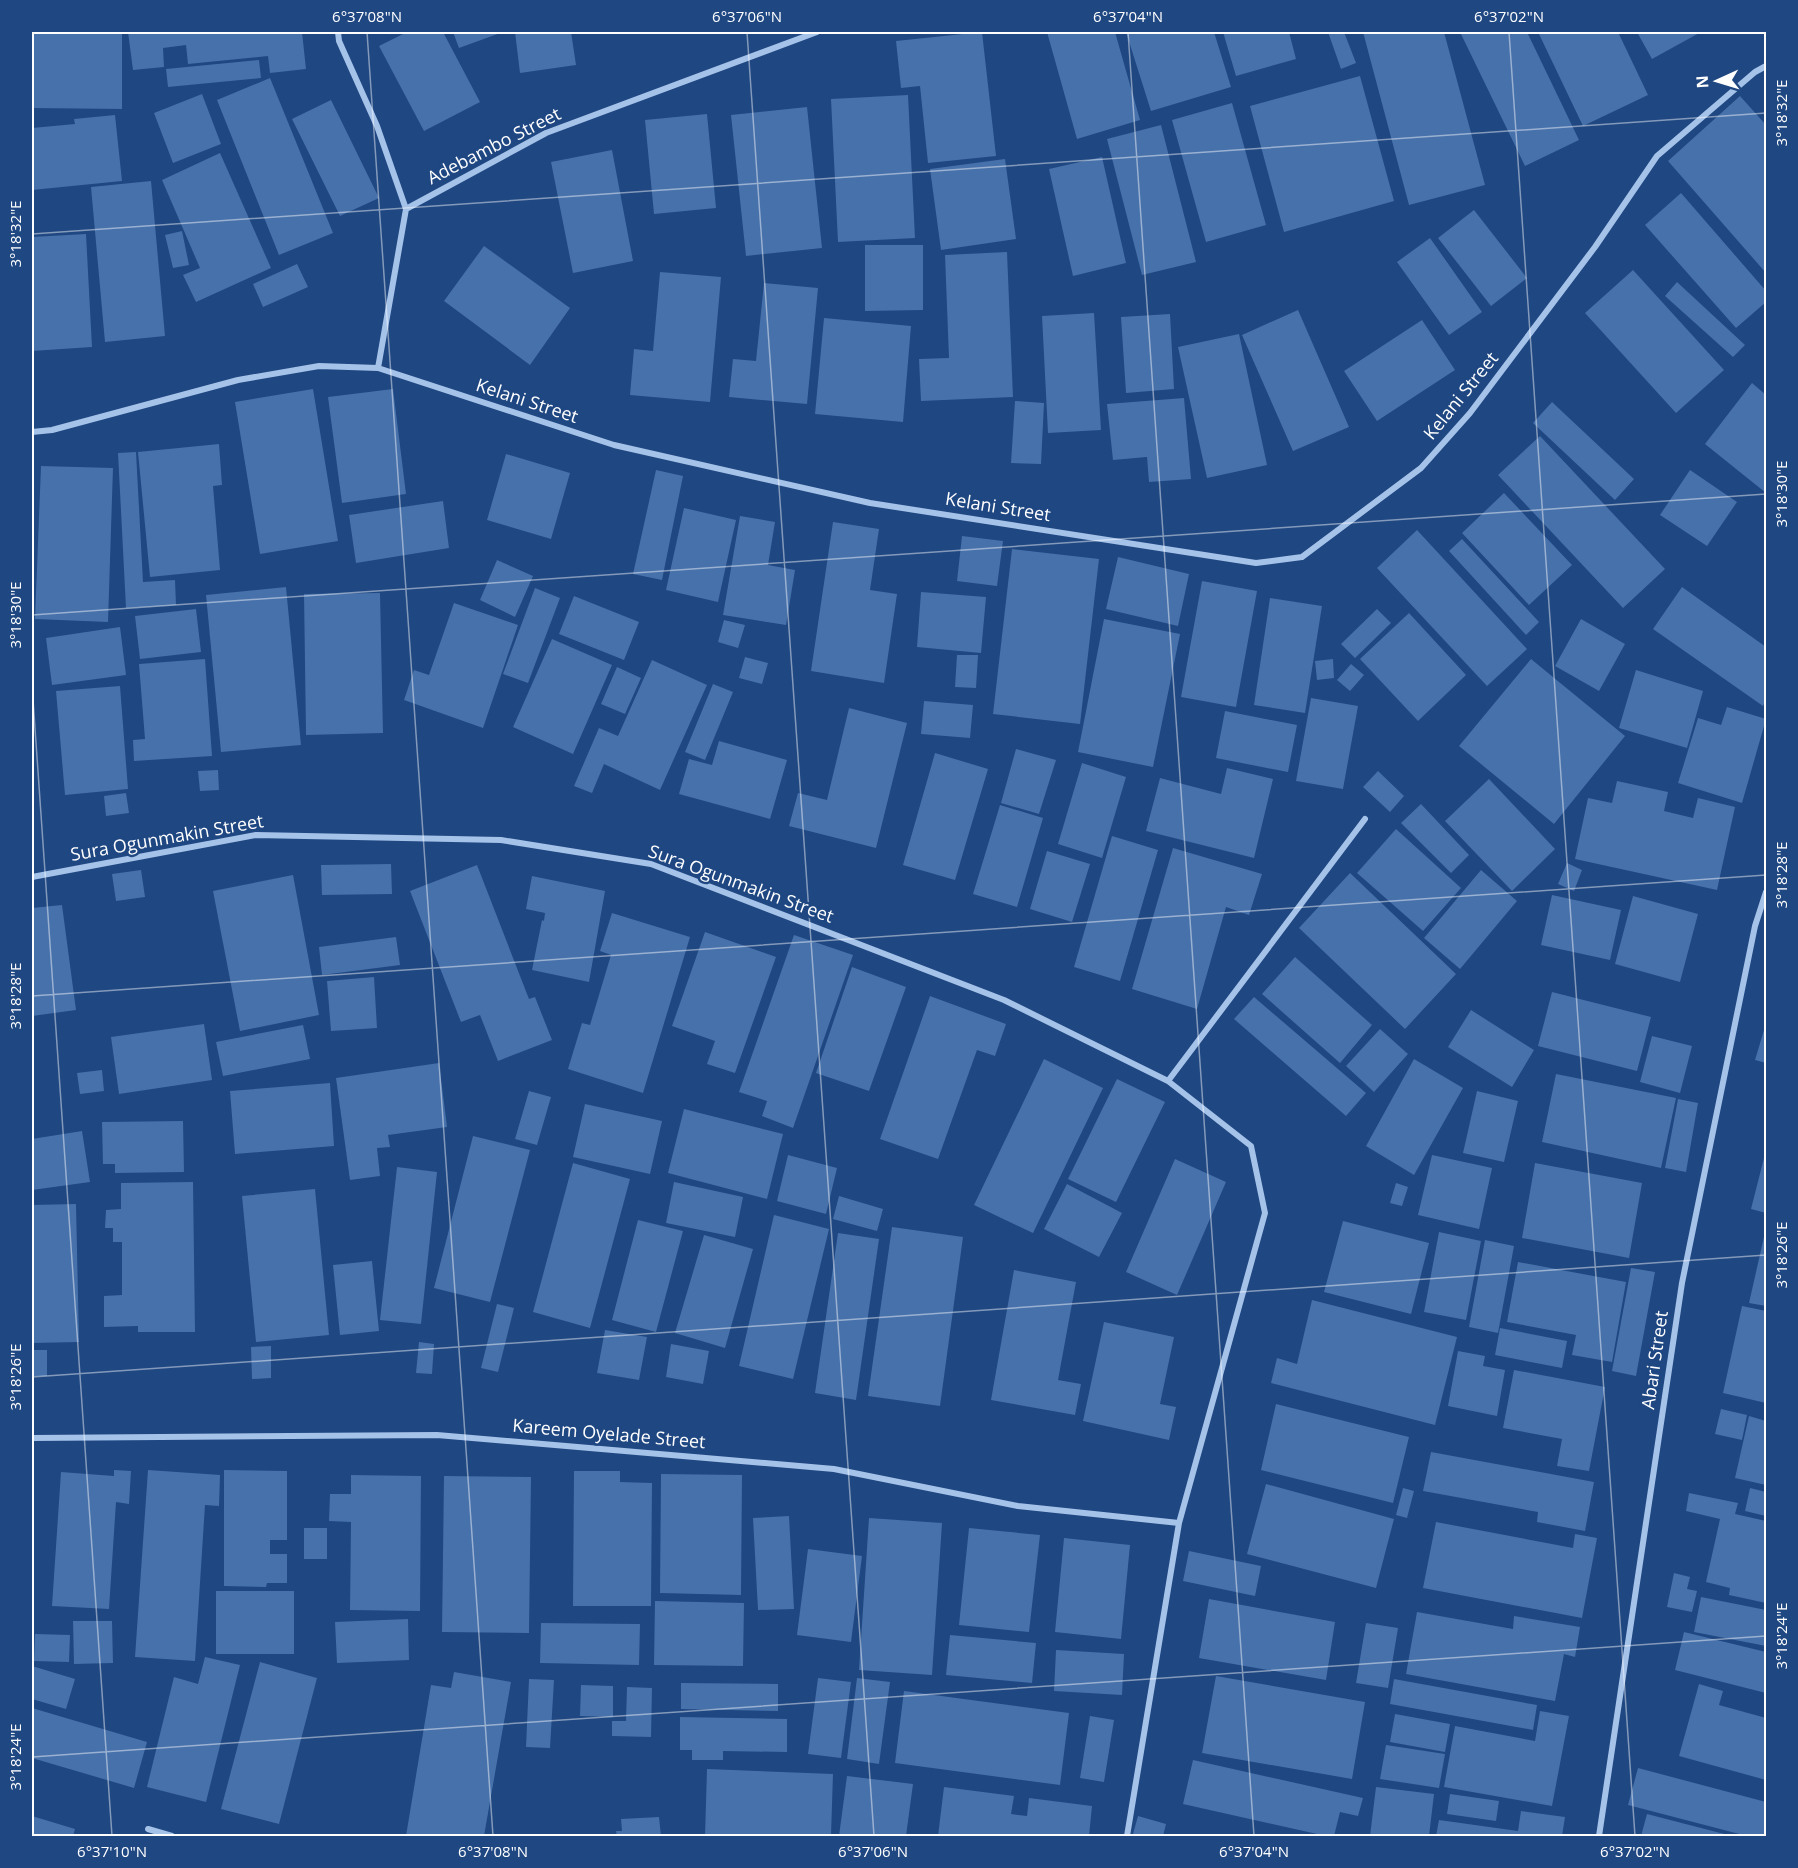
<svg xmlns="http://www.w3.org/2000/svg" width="1798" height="1868" viewBox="0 0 1798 1868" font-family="'Open Sans',sans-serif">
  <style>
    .building { fill: #4771ab }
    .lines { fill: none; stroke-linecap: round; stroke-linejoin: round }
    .minor { stroke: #a5c2e9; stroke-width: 6 }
    .ticks { fill: none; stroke: #fff; stroke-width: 1.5; stroke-opacity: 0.45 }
    .labels { text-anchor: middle; stroke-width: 5; stroke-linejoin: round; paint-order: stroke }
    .street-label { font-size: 18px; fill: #fff; stroke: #1f4782 }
    .neatline { fill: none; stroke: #fff; stroke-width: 2 }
    .ticks-label { font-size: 15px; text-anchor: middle; fill: #fff }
  </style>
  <rect width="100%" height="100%" fill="#1f4782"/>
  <path class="building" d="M 32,32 L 122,32 L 122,109 L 32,108 Z
    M 128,32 L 302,32 L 306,69 L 270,73 L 268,56 L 188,64 L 186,45 L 163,48 L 164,67 L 133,70 Z
    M 407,32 L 443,32 L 480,102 L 424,131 L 379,46 Z
    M 453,32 L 503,32 L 459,48 Z
    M 515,32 L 571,32 L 576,65 L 520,73 Z
    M 982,32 L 996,156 L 928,163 L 920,86 L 901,88 L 896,41 Z
    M 1047,32 L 1115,32 L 1140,120 L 1077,139 Z
    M 1126,32 L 1214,32 L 1231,87 L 1151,111 Z
    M 1223,32 L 1289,32 L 1296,59 L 1236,76 Z
    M 1328,32 L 1344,32 L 1356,63 L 1341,69 Z
    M 1363,32 L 1444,32 L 1485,185 L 1409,205 Z
    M 1460,32 L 1527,32 L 1579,140 L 1525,166 Z
    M 1538,32 L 1618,32 L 1648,95 L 1583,126 Z
    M 1637,32 L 1701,32 L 1652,59 Z
    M 259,60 L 261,78 L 168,87 L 166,69 Z
    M 1360,76 L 1394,201 L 1284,232 L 1250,106 Z
    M 270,78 L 333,233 L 279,255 L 217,100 Z
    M 202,94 L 221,144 L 173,163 L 154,113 Z
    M 908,95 L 915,238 L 838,242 L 831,99 Z
    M 1740,96 L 1766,125 L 1766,273 L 1668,161 Z
    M 331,100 L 379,198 L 340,216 L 292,119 Z
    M 1232,103 L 1266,225 L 1206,242 L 1172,120 Z
    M 807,107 L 822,248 L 746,256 L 731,115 Z
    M 707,114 L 716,208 L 654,214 L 645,120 Z
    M 115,115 L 122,181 L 32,190 L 32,128 L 75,124 L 74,119 Z
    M 1161,125 L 1196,262 L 1142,275 L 1107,139 Z
    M 612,150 L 633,261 L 573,273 L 551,162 Z
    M 220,153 L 271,268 L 196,302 L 183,275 L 200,268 L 162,180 Z
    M 1102,157 L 1126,263 L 1073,276 L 1049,169 Z
    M 1005,159 L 1016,239 L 941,250 L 930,169 Z
    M 151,181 L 165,336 L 105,342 L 91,187 Z
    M 1681,193 L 1766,291 L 1766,302 L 1736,328 L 1645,225 Z
    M 1474,210 L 1527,278 L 1491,306 L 1438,238 Z
    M 182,231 L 189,265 L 173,268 L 165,235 Z
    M 86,234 L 92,347 L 32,351 L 32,237 Z
    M 1430,238 L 1482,312 L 1449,335 L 1397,262 Z
    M 865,245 L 923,245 L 923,310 L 865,311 Z
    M 484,246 L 570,308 L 530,365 L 444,301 Z
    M 1007,252 L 1013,397 L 921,401 L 919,359 L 949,358 L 945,255 Z
    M 297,264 L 308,287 L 263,307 L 253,284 Z
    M 1633,270 L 1724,370 L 1676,413 L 1585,313 Z
    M 660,272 L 721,277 L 710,402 L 630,395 L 634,349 L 653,351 Z
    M 1677,282 L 1745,345 L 1733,357 L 1665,296 Z
    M 764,283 L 818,288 L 807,404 L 729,397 L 733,359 L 756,361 Z
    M 1298,310 L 1349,427 L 1293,451 L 1242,335 Z
    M 1094,313 L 1101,430 L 1048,433 L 1042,316 Z
    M 1170,314 L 1174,389 L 1126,393 L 1121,317 Z
    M 824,318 L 911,326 L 903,422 L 815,414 Z
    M 1422,320 L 1455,370 L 1377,421 L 1344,371 Z
    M 1239,334 L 1267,465 L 1207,478 L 1178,347 Z
    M 1752,383 L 1766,395 L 1766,493 L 1705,444 Z
    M 313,389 L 338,541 L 260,554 L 235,402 Z
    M 393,389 L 406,494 L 342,503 L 328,397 Z
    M 1184,398 L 1191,479 L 1149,482 L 1147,457 L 1113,460 L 1107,404 Z
    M 1015,401 L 1044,403 L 1041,464 L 1011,463 Z
    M 1552,402 L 1634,479 L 1615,500 L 1533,423 Z
    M 1540,436 L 1665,569 L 1623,608 L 1498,475 Z
    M 219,444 L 222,485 L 213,486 L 220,570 L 150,577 L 138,452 Z
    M 136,452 L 143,582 L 175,580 L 176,605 L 126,608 L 118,453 Z
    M 506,454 L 570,473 L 551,539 L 487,520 Z
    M 41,466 L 113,468 L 108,622 L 35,619 Z
    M 656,470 L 683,476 L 662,580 L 633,574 Z
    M 1690,470 L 1737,502 L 1707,546 L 1660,515 Z
    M 1504,493 L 1572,565 L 1529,605 L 1462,533 Z
    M 443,501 L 449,548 L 356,563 L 349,515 Z
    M 684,508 L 736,520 L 718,602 L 666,590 Z
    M 740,516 L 775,522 L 768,565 L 795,570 L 786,625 L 723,615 Z
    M 833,522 L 879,529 L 870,590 L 897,594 L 884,683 L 811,671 Z
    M 1417,530 L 1527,649 L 1487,686 L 1377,568 Z
    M 962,536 L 1003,541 L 997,586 L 957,581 Z
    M 1462,539 L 1539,622 L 1526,635 L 1449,551 Z
    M 1012,549 L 1099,559 L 1080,724 L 993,714 Z
    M 1118,557 L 1189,574 L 1178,626 L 1106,609 Z
    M 497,560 L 533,576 L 515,617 L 480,600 Z
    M 1202,581 L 1257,591 L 1236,707 L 1181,697 Z
    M 286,587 L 301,745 L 221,752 L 206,595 Z
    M 1682,587 L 1766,647 L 1766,700 L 1763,706 L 1653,629 Z
    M 535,588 L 560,598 L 528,683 L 503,674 Z
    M 921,592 L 986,597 L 981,653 L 917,647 Z
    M 380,593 L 383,733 L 306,735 L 304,594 Z
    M 574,596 L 639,622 L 624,660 L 559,634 Z
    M 1270,598 L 1322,606 L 1305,713 L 1254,705 Z
    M 454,603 L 518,625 L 483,728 L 404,700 L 414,670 L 429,675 Z
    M 196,609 L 201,652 L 140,659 L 135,616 Z
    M 1377,609 L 1391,623 L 1355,658 L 1341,644 Z
    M 1409,613 L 1466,675 L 1418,721 L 1360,659 Z
    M 1104,619 L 1180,634 L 1153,767 L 1078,752 Z
    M 1581,619 L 1625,644 L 1599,691 L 1555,666 Z
    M 724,620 L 745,625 L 738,648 L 718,642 Z
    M 120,627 L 126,675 L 52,685 L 46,638 Z
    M 552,639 L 612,665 L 573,754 L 513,727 Z
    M 957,655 L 978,655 L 976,688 L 955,687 Z
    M 745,657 L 768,663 L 762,684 L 739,678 Z
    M 205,659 L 212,756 L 134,761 L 133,740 L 145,739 L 139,664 Z
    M 1333,659 L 1334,678 L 1317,680 L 1315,661 Z
    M 1531,659 L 1625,736 L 1554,824 L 1459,746 Z
    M 652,660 L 707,685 L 660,790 L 604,764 L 592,793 L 574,786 L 599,728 L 618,736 Z
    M 1351,664 L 1364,675 L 1350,691 L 1337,680 Z
    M 617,667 L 641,678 L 625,714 L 601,704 Z
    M 1636,670 L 1703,691 L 1687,748 L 1619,728 Z
    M 713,684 L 733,692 L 705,760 L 685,752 Z
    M 120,686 L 128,789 L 65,795 L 56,691 Z
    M 1311,698 L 1358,706 L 1343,789 L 1296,781 Z
    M 924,701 L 973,705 L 970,738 L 921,734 Z
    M 1727,707 L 1766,719 L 1742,803 L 1678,783 L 1698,718 L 1721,725 Z
    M 849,708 L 907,723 L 876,848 L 789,826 L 798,793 L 827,800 Z
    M 1225,711 L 1297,725 L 1288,772 L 1216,758 Z
    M 719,741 L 787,760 L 770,819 L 679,794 L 689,759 L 712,765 Z
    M 1016,749 L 1056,760 L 1039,814 L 1001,803 Z
    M 935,753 L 988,769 L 955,880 L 903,865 Z
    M 1082,763 L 1126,777 L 1102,858 L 1058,844 Z
    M 1227,768 L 1273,779 L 1254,858 L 1146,831 L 1160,778 L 1221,794 Z
    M 218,770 L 219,790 L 200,791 L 198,771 Z
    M 1378,771 L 1404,796 L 1390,812 L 1363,787 Z
    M 1489,779 L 1555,849 L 1512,891 L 1445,821 Z
    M 1617,781 L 1668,792 L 1664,811 L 1693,818 L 1698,798 L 1735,807 L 1717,890 L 1575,859 L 1588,798 L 1612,803 Z
    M 126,793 L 129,813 L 106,816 L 104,796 Z
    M 1421,804 L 1469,855 L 1451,873 L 1401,823 Z
    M 1000,805 L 1043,818 L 1017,907 L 973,894 Z
    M 1396,829 L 1461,888 L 1423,931 L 1357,873 Z
    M 1112,836 L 1158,850 L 1120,981 L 1074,967 Z
    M 1173,848 L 1262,874 L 1249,915 L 1226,907 L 1197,1009 L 1132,989 Z
    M 1047,851 L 1090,864 L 1072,922 L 1030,909 Z
    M 1567,863 L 1582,870 L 1574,891 L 1558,884 Z
    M 391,864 L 392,894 L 322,895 L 321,865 Z
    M 477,865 L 529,999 L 535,997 L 552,1040 L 498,1061 L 480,1015 L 461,1022 L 410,891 Z
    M 141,870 L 145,897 L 116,901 L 112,874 Z
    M 1481,870 L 1517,901 L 1460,969 L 1424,938 Z
    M 1350,873 L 1456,974 L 1405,1029 L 1299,928 Z
    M 293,875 L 319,1015 L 240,1031 L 213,891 Z
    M 532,876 L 605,891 L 589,982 L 532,970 L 542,920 L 544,921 L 545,913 L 526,909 Z
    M 1552,895 L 1621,910 L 1610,960 L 1541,945 Z
    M 1633,896 L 1698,914 L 1680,982 L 1615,964 Z
    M 62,905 L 76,1010 L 32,1016 L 32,908 Z
    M 612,913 L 690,937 L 643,1093 L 568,1069 L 582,1023 L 590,1025 L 611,955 L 600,951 Z
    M 705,932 L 776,957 L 735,1073 L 707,1064 L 715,1041 L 672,1026 Z
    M 794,935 L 853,955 L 793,1128 L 762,1116 L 767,1101 L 739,1092 Z
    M 396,937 L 400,965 L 322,975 L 319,947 Z
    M 1295,957 L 1372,1025 L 1340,1063 L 1262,994 Z
    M 852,967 L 906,987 L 869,1091 L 816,1073 Z
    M 374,977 L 377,1028 L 331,1031 L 327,981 Z
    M 1552,992 L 1651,1017 L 1637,1071 L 1538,1046 Z
    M 930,996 L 1006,1024 L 995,1056 L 977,1050 L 938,1159 L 880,1139 Z
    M 1254,997 L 1366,1093 L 1346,1116 L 1234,1019 Z
    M 1471,1010 L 1534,1050 L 1512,1087 L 1448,1047 Z
    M 204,1024 L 212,1080 L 119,1094 L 111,1037 Z
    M 303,1025 L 310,1059 L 223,1076 L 216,1042 Z
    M 1380,1029 L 1408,1054 L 1374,1092 L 1346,1066 Z
    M 1764,1030 L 1766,1031 L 1766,1063 L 1755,1060 Z
    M 1652,1036 L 1692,1046 L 1680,1093 L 1640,1082 Z
    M 1044,1059 L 1103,1088 L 1033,1233 L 974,1205 Z
    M 1414,1059 L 1463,1088 L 1414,1175 L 1366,1146 Z
    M 439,1063 L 447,1127 L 388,1135 L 390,1147 L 377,1148 L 380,1176 L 350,1180 L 336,1078 Z
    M 102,1070 L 104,1091 L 80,1094 L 77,1073 Z
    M 1556,1074 L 1676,1098 L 1661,1168 L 1542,1142 Z
    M 1117,1079 L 1165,1102 L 1116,1202 L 1068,1179 Z
    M 330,1083 L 334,1146 L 235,1154 L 230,1091 Z
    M 529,1091 L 551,1097 L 537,1145 L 515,1139 Z
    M 1477,1091 L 1518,1101 L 1504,1162 L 1463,1153 Z
    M 1678,1099 L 1698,1103 L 1686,1172 L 1665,1168 Z
    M 585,1104 L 662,1121 L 650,1174 L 573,1157 Z
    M 684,1109 L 783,1134 L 767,1199 L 668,1173 Z
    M 183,1121 L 184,1172 L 115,1173 L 115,1164 L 103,1164 L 102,1122 Z
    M 82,1131 L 90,1182 L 32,1190 L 32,1139 Z
    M 473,1136 L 530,1150 L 490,1302 L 434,1288 Z
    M 1766,1150 L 1766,1213 L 1751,1209 Z
    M 788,1155 L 837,1168 L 826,1214 L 777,1201 Z
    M 1432,1155 L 1492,1168 L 1479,1229 L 1418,1215 Z
    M 1175,1159 L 1226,1182 L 1177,1295 L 1126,1272 Z
    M 573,1163 L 630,1179 L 590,1328 L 533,1312 Z
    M 1535,1163 L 1642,1183 L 1629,1258 L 1522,1238 Z
    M 397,1167 L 437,1172 L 421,1324 L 380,1320 Z
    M 193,1182 L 195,1332 L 138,1332 L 138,1326 L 104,1327 L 104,1296 L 122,1295 L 122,1242 L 113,1242 L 113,1228 L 105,1228 L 106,1210 L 121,1209 L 121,1183 Z
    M 674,1182 L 743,1197 L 735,1237 L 666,1223 Z
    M 1396,1183 L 1408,1187 L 1402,1206 L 1390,1203 Z
    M 1067,1184 L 1122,1213 L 1099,1257 L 1044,1229 Z
    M 315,1189 L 329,1335 L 256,1342 L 242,1196 Z
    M 839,1196 L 883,1209 L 877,1231 L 833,1219 Z
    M 76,1204 L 79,1342 L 32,1343 L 32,1205 Z
    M 774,1215 L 829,1229 L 793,1379 L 739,1366 Z
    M 638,1220 L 683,1231 L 656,1332 L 612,1320 Z
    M 1343,1221 L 1429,1243 L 1411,1314 L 1324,1292 Z
    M 892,1227 L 963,1237 L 940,1406 L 868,1396 Z
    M 1766,1228 L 1766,1306 L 1749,1303 Z
    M 1439,1232 L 1481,1241 L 1466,1320 L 1424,1312 Z
    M 838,1233 L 879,1239 L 856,1400 L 815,1393 Z
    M 704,1235 L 753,1249 L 725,1348 L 675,1333 Z
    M 1485,1240 L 1514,1246 L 1498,1333 L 1469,1327 Z
    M 372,1261 L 379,1331 L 340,1335 L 333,1265 Z
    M 1518,1262 L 1626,1282 L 1612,1362 L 1572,1355 L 1576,1335 L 1507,1322 Z
    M 1631,1268 L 1655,1272 L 1636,1376 L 1612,1371 Z
    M 1014,1270 L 1076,1282 L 1058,1380 L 1081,1384 L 1075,1415 L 991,1400 Z
    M 1312,1300 L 1457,1337 L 1435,1425 L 1271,1383 L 1277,1358 L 1297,1364 Z
    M 497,1304 L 514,1308 L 498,1372 L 481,1368 Z
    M 1742,1306 L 1766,1311 L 1766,1403 L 1723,1393 Z
    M 1104,1322 L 1174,1337 L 1160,1404 L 1176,1407 L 1169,1440 L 1083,1421 Z
    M 1500,1328 L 1567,1341 L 1562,1368 L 1495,1355 Z
    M 605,1330 L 647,1337 L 639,1380 L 597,1373 Z
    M 419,1342 L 434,1344 L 432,1374 L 416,1373 Z
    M 671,1344 L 709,1351 L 703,1384 L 666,1377 Z
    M 271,1346 L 271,1378 L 252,1379 L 251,1347 Z
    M 32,1350 L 47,1350 L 47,1376 L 32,1376 Z
    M 1458,1351 L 1485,1356 L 1483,1366 L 1505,1370 L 1497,1416 L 1448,1406 Z
    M 1514,1370 L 1605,1387 L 1589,1471 L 1557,1466 L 1562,1439 L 1503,1428 Z
    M 1276,1404 L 1409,1437 L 1393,1503 L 1261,1470 Z
    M 1721,1409 L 1747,1415 L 1742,1440 L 1715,1434 Z
    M 1749,1416 L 1766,1421 L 1766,1485 L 1735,1478 Z
    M 1431,1452 L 1594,1482 L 1585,1531 L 1537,1522 L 1538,1512 L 1423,1491 Z
    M 114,1470 L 131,1471 L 129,1504 L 116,1502 L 109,1609 L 52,1606 L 61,1472 L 114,1476 Z
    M 148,1470 L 220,1475 L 219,1506 L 205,1505 L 195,1661 L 135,1657 Z
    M 224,1470 L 287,1471 L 287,1540 L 270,1540 L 270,1554 L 287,1554 L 287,1583 L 267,1583 L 266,1587 L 224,1586 Z
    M 574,1471 L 620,1471 L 620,1482 L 652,1483 L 651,1606 L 573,1606 Z
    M 661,1474 L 742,1475 L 741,1595 L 660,1593 Z
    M 351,1475 L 421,1476 L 420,1611 L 350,1610 L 351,1522 L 329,1521 L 330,1494 L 351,1494 Z
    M 444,1476 L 531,1477 L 529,1633 L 442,1632 Z
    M 1266,1484 L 1394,1519 L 1376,1588 L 1247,1554 Z
    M 1403,1488 L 1414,1491 L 1407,1518 L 1396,1515 Z
    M 1750,1488 L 1766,1492 L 1766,1516 L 1745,1511 Z
    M 1689,1493 L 1738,1503 L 1735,1514 L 1766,1521 L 1766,1603 L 1729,1595 L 1730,1588 L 1706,1582 L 1720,1519 L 1686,1511 Z
    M 789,1516 L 794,1609 L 758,1610 L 753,1518 Z
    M 869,1518 L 942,1523 L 932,1675 L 859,1670 Z
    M 1436,1522 L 1573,1548 L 1575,1534 L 1597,1538 L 1582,1618 L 1423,1588 Z
    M 304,1528 L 327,1528 L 327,1559 L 304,1559 Z
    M 969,1528 L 1040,1535 L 1029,1632 L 959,1625 Z
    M 1064,1538 L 1130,1545 L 1121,1639 L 1055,1632 Z
    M 808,1549 L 862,1556 L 851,1642 L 797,1635 Z
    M 1189,1551 L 1261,1566 L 1255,1596 L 1183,1581 Z
    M 1674,1573 L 1690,1577 L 1687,1589 L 1697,1591 L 1692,1612 L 1667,1607 Z
    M 216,1591 L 294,1591 L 294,1654 L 216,1654 Z
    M 1701,1597 L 1766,1610 L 1766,1646 L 1694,1632 Z
    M 1209,1599 L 1335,1622 L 1326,1680 L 1199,1658 Z
    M 655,1601 L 744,1603 L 743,1666 L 654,1665 Z
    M 1417,1612 L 1513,1629 L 1514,1616 L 1580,1627 L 1575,1657 L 1564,1654 L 1555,1701 L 1406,1674 Z
    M 408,1619 L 409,1660 L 337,1663 L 335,1622 Z
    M 73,1621 L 112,1621 L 113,1663 L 74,1664 Z
    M 541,1623 L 640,1624 L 639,1665 L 540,1663 Z
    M 1366,1623 L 1398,1628 L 1388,1688 L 1356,1683 Z
    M 1684,1632 L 1766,1652 L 1766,1693 L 1675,1670 Z
    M 35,1634 L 70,1635 L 69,1662 L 34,1661 Z
    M 950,1635 L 1036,1643 L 1032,1683 L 946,1675 Z
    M 1056,1650 L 1124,1654 L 1122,1695 L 1054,1691 Z
    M 205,1657 L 240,1665 L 206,1802 L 147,1787 L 174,1677 L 198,1684 Z
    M 260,1662 L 317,1678 L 279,1824 L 221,1809 Z
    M 32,1666 L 75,1679 L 66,1709 L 32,1699 Z
    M 454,1672 L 511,1682 L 484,1836 L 406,1836 L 431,1685 L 451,1688 Z
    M 1216,1676 L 1365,1702 L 1352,1779 L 1202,1753 Z
    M 818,1678 L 851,1682 L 841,1758 L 808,1754 Z
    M 857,1678 L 890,1682 L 879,1764 L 847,1759 Z
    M 529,1679 L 554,1680 L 550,1748 L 526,1747 Z
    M 1394,1679 L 1537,1705 L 1533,1730 L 1390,1704 Z
    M 681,1683 L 778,1684 L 778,1711 L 681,1709 Z
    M 1699,1684 L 1723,1691 L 1719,1705 L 1766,1718 L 1766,1780 L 1679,1756 Z
    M 581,1685 L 613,1686 L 613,1717 L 580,1716 Z
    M 627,1687 L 652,1688 L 651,1737 L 612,1736 L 612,1721 L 626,1721 Z
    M 904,1691 L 1069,1713 L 1060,1785 L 895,1763 Z
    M 32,1708 L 147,1742 L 134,1788 L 32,1758 Z
    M 1540,1711 L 1569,1716 L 1552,1806 L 1444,1787 L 1455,1726 L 1535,1741 Z
    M 1395,1714 L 1450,1724 L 1445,1752 L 1390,1742 Z
    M 1090,1716 L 1114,1720 L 1104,1782 L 1080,1778 Z
    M 680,1717 L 787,1719 L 787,1752 L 723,1751 L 723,1760 L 692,1760 L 692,1750 L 680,1750 Z
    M 1386,1745 L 1445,1754 L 1439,1788 L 1380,1779 Z
    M 1193,1760 L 1363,1798 L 1358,1816 L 1340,1812 L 1334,1836 L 1326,1836 L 1183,1804 Z
    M 1638,1768 L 1766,1802 L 1766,1836 L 1747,1836 L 1628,1805 Z
    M 707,1769 L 833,1774 L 831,1836 L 705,1836 Z
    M 847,1776 L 913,1784 L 906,1836 L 839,1836 Z
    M 944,1787 L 1014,1796 L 1011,1814 L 1027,1816 L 1029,1798 L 1092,1806 L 1089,1836 L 938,1836 Z
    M 1376,1787 L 1434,1794 L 1429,1836 L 1370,1836 Z
    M 1450,1794 L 1499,1801 L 1496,1821 L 1447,1814 Z
    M 1521,1811 L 1565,1817 L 1562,1836 L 1436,1836 L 1439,1820 L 1518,1831 Z
    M 1647,1814 L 1732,1836 L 1641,1836 Z
    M 32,1816 L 75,1829 L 73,1836 L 32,1836 Z
    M 1138,1816 L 1166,1824 L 1163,1836 L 1141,1836 L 1133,1834 Z
    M 659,1817 L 661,1836 L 617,1836 L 616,1831 L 622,1831 L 621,1819 Z"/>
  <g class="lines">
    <path class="minor" d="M 338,32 L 339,41 L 377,126 L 406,209
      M 378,368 L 406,209 L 546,133 L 817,32
      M 32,432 L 52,430 L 238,380 L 319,366 L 378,368 L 614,445 L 870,503 L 1256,563 L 1302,557 L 1421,468 L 1470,413 L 1595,247 L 1657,156 L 1755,72 L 1766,66
      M 32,877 L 256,835 L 501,840 L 651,864 L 1004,1000 L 1168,1081 L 1251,1146 L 1265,1213 L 1179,1523 L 1127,1836
      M 1168,1081 L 1365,819
      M 32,1438 L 437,1435 L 834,1469 L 1018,1506 L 1179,1523
      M 148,1829 L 172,1836
      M 1599,1836 L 1682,1283 L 1755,926 L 1766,892"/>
  </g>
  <path class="ticks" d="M 367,32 L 493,1836M 747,32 L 874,1836M 1128,32 L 1254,1836M 1509,32 L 1635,1836M 32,234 L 1766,113M 32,615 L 1766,494M 32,685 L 112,1836M 32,996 L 1766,875M 32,1377 L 1766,1255M 32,1757 L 1766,1636"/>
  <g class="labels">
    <g class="street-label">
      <text transform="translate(494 146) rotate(-27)" y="6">Adebambo Street</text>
      <text transform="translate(1461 396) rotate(-51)" y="6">Kelani Street</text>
      <text transform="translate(527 401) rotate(18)" y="6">Kelani Street</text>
      <text transform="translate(998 507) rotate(9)" y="6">Kelani Street</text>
      <text transform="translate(167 838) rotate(-10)" y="6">Sura Ogunmakin Street</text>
      <text transform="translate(741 884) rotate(20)" y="6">Sura Ogunmakin Street</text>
      <text transform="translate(1655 1360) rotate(-82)" y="6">Abari Street</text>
      <text transform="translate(609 1434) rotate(5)" y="6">Kareem Oyelade Street</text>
    </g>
  </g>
  <rect width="1798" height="1868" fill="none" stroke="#1f4782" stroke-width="66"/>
  <g transform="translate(1717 81) rotate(266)" stroke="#1f4782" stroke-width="4.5" paint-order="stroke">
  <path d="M0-4.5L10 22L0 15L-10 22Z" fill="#ffffff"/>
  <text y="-9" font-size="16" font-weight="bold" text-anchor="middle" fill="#ffffff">N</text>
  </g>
  <rect x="33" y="33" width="1732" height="1802" class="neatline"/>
  <g class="ticks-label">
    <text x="367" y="22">6°37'08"N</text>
    <text x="747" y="22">6°37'06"N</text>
    <text x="1128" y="22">6°37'04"N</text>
    <text x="1509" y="22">6°37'02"N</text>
    <text transform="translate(1782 113) rotate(-90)" y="5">3°18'32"E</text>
    <text transform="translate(16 234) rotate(-90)" y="5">3°18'32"E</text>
    <text transform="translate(1782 494) rotate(-90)" y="5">3°18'30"E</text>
    <text transform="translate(16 615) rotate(-90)" y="5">3°18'30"E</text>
    <text transform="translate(1782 875) rotate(-90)" y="5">3°18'28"E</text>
    <text transform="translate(16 996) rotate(-90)" y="5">3°18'28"E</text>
    <text transform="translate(1782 1255) rotate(-90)" y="5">3°18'26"E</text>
    <text transform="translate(16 1377) rotate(-90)" y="5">3°18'26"E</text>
    <text transform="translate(1782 1636) rotate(-90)" y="5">3°18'24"E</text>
    <text transform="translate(16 1757) rotate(-90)" y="5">3°18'24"E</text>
    <text x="112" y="1857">6°37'10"N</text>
    <text x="493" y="1857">6°37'08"N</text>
    <text x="873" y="1857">6°37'06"N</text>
    <text x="1254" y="1857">6°37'04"N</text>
    <text x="1635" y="1857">6°37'02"N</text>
  </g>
</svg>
